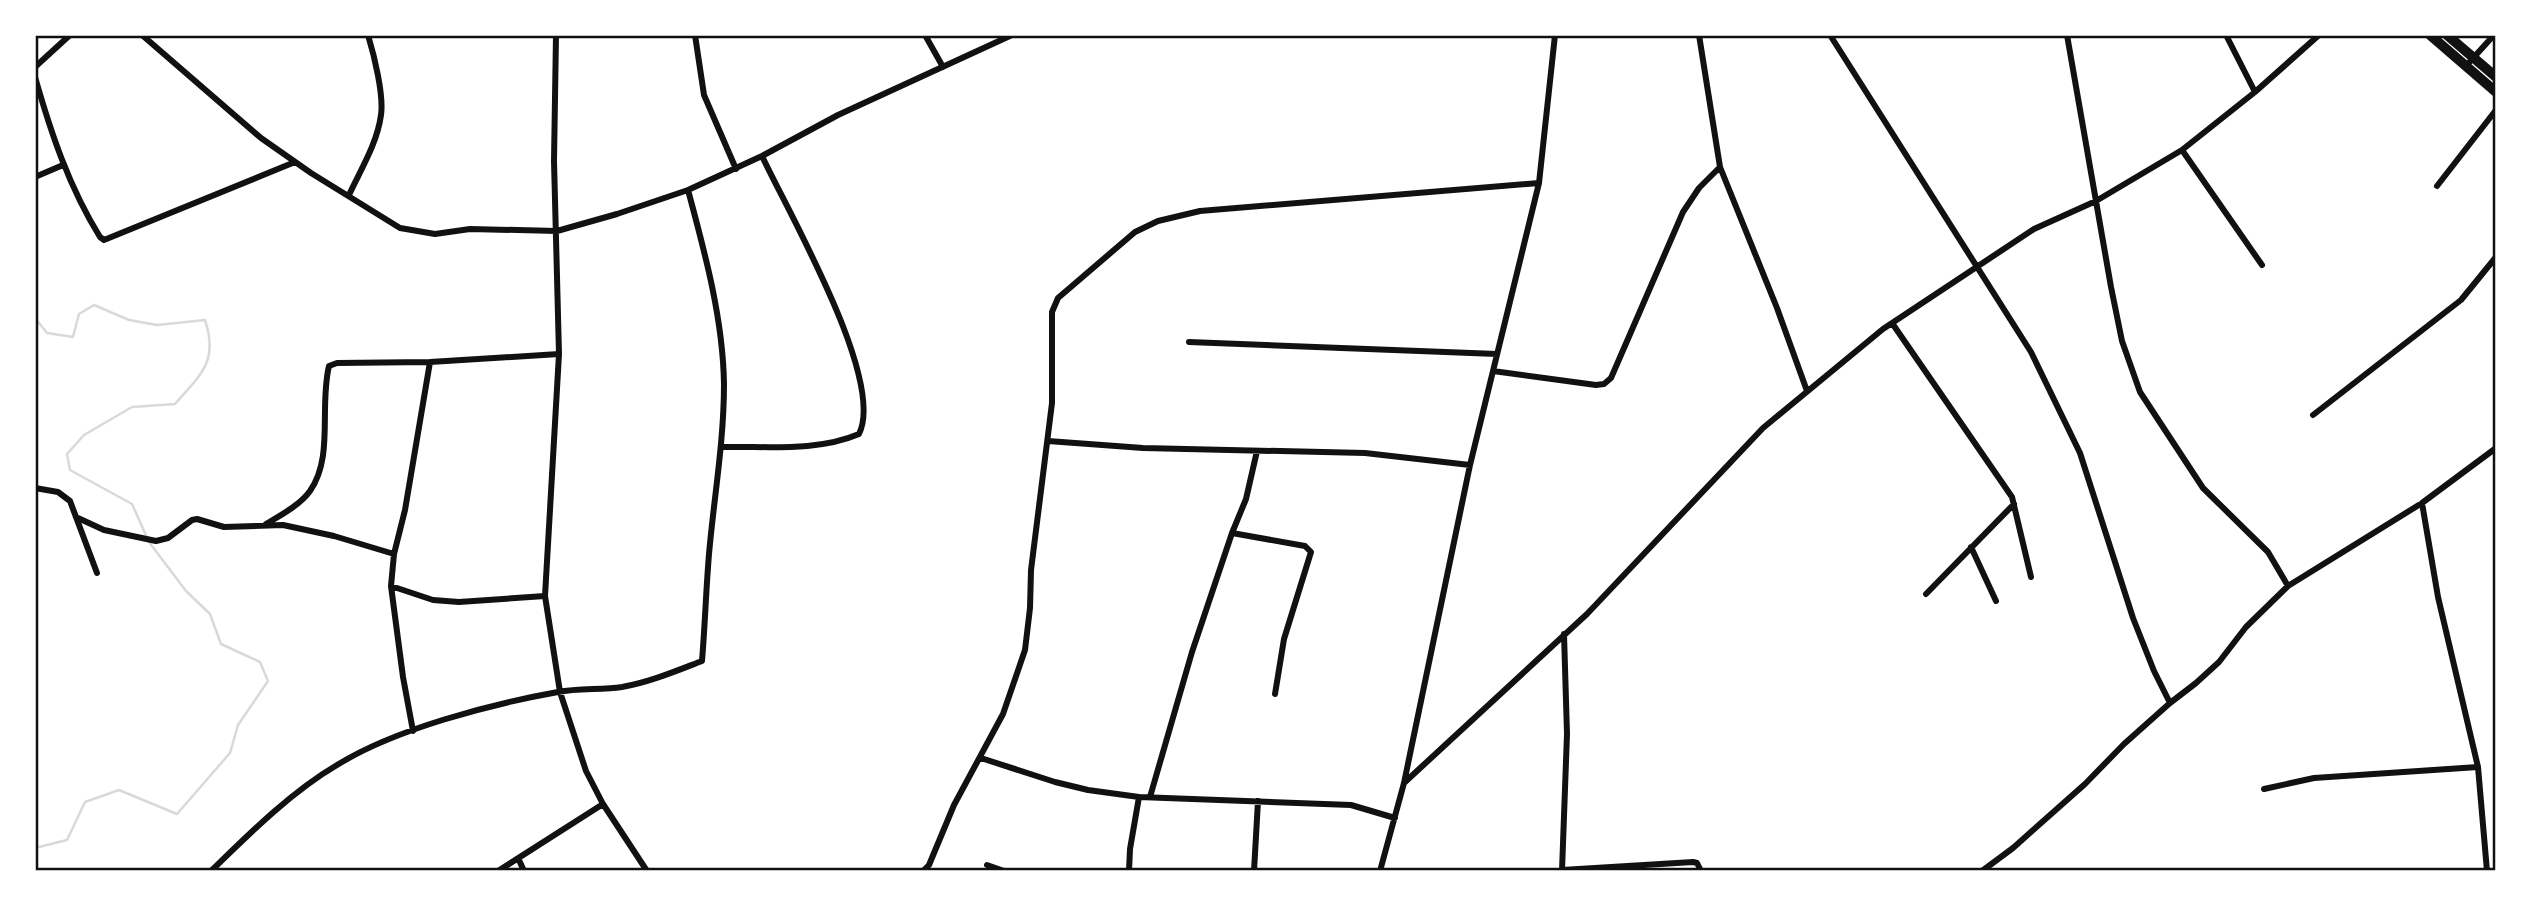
<svg xmlns="http://www.w3.org/2000/svg" width="2531" height="906" viewBox="0 0 2531 906" font-family="Inter,sans-serif">
  <style>
    .lines { fill: none; stroke-linecap: round; stroke-linejoin: round }
    .stream { stroke: #d9d9d9; stroke-width: 2.5 }
    .minor { stroke: #111; stroke-width: 6 }
    .trunk { stroke: #111; stroke-width: 10 }
    .neatline { fill: none; stroke: #111; stroke-width: 2.5 }
  </style>
  <rect width="100%" height="100%" fill="#fff"/>
  <g class="lines">
    <path class="stream" d="M 35,318 L 47,333 L 73,337 L 79,314 L 94,305 L 129,320 L 157,325 L 205,320 C 219,362 200,375 175,404 L 132,407 L 84,435 L 67,454 L 70,470 L 132,504 L 149,542 L 186,591 L 210,614 L 221,644 L 260,662 L 268,681 L 238,725 L 230,753 L 177,814 L 119,790 L 85,802 L 67,840 L 35,848"/>
    <path class="minor" d="M 142,35 L 261,138 L 311,173 L 400,228 L 435,234 L 470,229 L 557,231 L 617,214 L 688,190 L 762,156 L 838,115 L 1012,35
      M 556,35 L 554,161 L 559,354 L 545,596 L 560,692 L 586,771 L 603,804 L 647,871
      M 695,35 L 704,95 L 736,169
      M 925,35 L 943,67
      M 1699,35 L 1720,167 L 1777,308 L 1807,391
      M 1830,35 L 2031,352 L 2080,453 L 2133,618 L 2154,671 L 2170,703
      M 2067,35 L 2111,287 L 2122,341 L 2140,392 L 2203,488 L 2268,552 L 2288,586
      M 2226,35 L 2255,92
      M 35,67 L 70,35
      M 2465,67 L 2494,35
      M 35,77 C 51,133 69,187 100,237 L 104,240 L 295,162
      M 2182,150 L 2262,265
      M 35,177 L 63,165
      M 2437,186 L 2496,110
      M 349,195 C 361,169 377,144 381,115 C 384,95 374,55 368,35
      M 1892,323 L 2012,497 L 2031,577
      M 1189,342 L 1497,354
      M 1493,371 L 1596,385 L 1604,384 L 1611,378 L 1683,212 L 1699,188 L 1720,167
      M 2313,415 L 2461,300 L 2496,257
      M 1048,441 L 1143,448 L 1365,453 L 1470,465
      M 723,447 C 767,446 817,452 859,434 C 886,380 788,212 762,156
      M 35,488 L 58,492 L 70,501 L 97,573
      M 2422,503 L 2438,597 L 2478,767 L 2487,871
      M 78,518 L 104,530 L 156,541 L 168,538 L 192,520 L 197,519 L 224,527 L 283,525 L 334,536 L 394,554
      M 266,524 C 281,515 300,505 310,491 C 334,457 319,407 329,366 L 337,363 L 430,362 L 559,354
      M 1232,533 L 1305,546 L 1311,552 L 1284,639 L 1275,694
      M 1971,547 L 1996,601
      M 391,586 L 433,600 L 459,602 L 545,596
      M 1926,594 L 2014,504
      M 413,731 L 403,677 L 391,586 L 394,554 L 405,510 L 430,362
      M 981,758 L 1055,782 L 1088,790 L 1139,797 L 1351,805 L 1395,818
      M 1404,783 L 1587,614 L 1763,428 L 1883,329 L 2034,229 L 2096,201 L 2182,150 L 2255,92 L 2319,35
      M 2264,789 L 2314,778 L 2478,767
      M 1150,797 L 1192,652 L 1232,533 L 1246,499 L 1257,451
      M 519,860 L 524,871
      M 987,865 L 1004,871
      M 1562,870 L 1693,862 L 1697,863 L 1701,871
      M 211,871 C 249,834 291,792 337,765 C 395,729 491,704 558,692 C 579,688 601,690 622,687 C 650,682 676,671 702,661 C 705,625 706,590 709,554 C 714,497 724,442 724,384 C 723,319 705,253 688,190
      M 498,871 L 603,804
      M 923,871 L 929,865 L 954,805 L 1003,714 L 1025,650 L 1030,608 L 1031,570 L 1052,403 L 1052,312 L 1058,298 L 1135,232 L 1158,221 L 1200,211 L 1539,183
      M 1129,871 L 1130,849 L 1139,797
      M 1254,871 L 1258,801
      M 1380,871 L 1404,783 L 1470,465 L 1539,183 L 1555,35
      M 1562,871 L 1567,734 L 1564,634
      M 1982,871 L 2013,848 L 2085,784 L 2124,744 L 2170,703 L 2196,683 L 2219,662 L 2246,627 L 2288,586 L 2422,503 L 2496,448"/>
    <path class="trunk" d="M 2430,35 L 2496,92
      M 2447,35 L 2496,77"/>
  </g>
  <rect width="2531" height="906" fill="none" stroke="#ffffff" stroke-width="74"/>
  <rect x="37" y="37" width="2457" height="832" class="neatline"/>
</svg>
